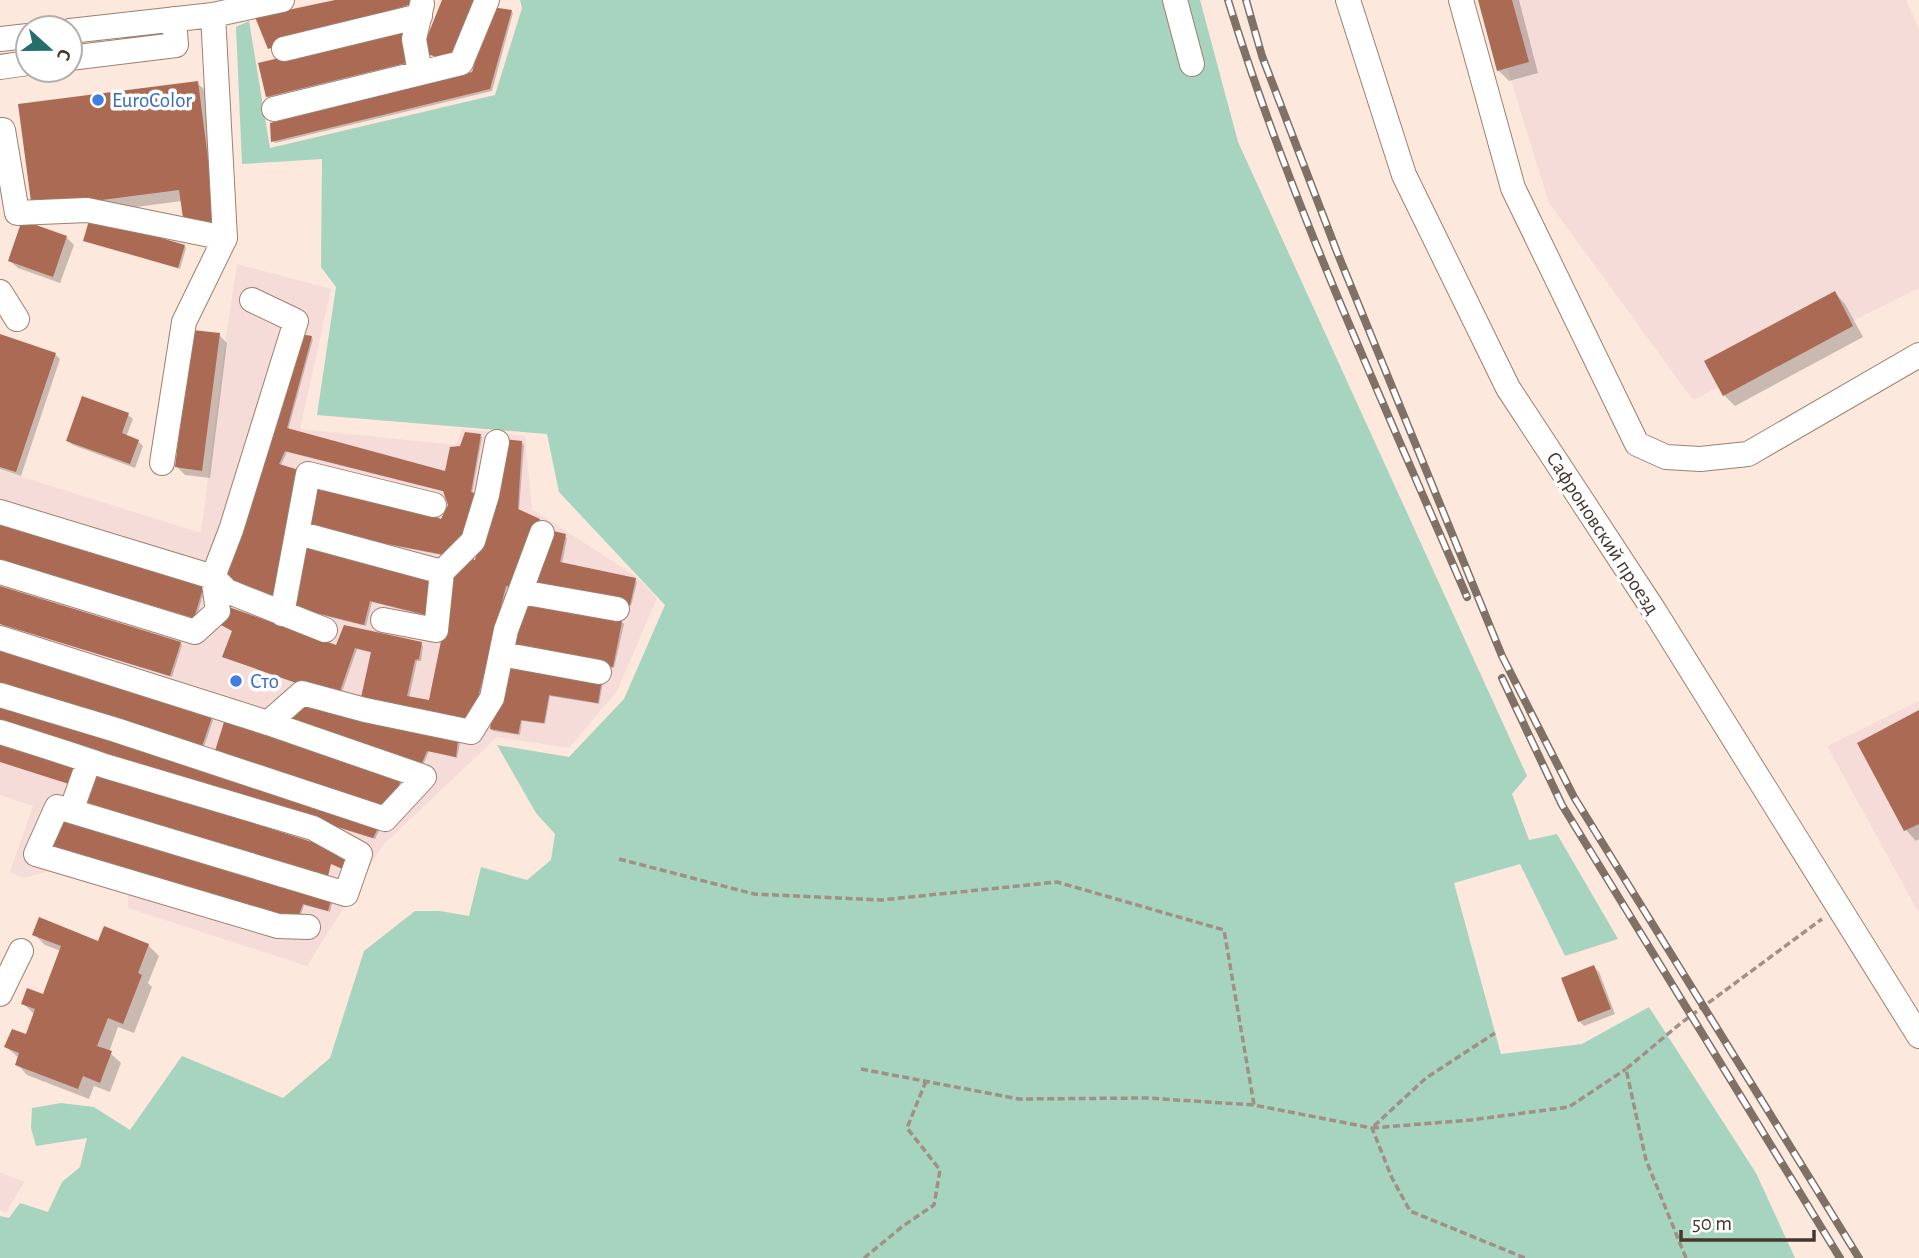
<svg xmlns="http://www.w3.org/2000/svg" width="1919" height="1258" viewBox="0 0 1919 1258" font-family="'Alegreya Sans',sans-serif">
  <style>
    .industrial { fill: #f6dcd9 }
    .green { fill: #a6d4be }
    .shadow { fill: #0003 }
    .building { fill: #aa6a54 }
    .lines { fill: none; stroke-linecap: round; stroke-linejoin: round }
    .minor-casing { stroke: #9d806d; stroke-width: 26 }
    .path { stroke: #a19086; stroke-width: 3.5; stroke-dasharray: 7 3.5; stroke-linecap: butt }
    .minor { stroke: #fff; stroke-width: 24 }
    .rail-casing { stroke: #807167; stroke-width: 8 }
    .rail { stroke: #fff; stroke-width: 5; stroke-dasharray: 16; stroke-linecap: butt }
    .shop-dot { fill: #3f7fe0; stroke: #fff; stroke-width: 2.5 }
    .labels { text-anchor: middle; stroke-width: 7; stroke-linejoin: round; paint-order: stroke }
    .shop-label { font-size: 21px; fill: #366cbe; stroke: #fff; text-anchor: start }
    .street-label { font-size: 21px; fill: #44372f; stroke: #fff }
  </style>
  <rect width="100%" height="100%" fill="#fce8dc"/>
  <path class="industrial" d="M 1486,0 L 1906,0 L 1919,29 L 1919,288 L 1693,400 L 1549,203 Z
    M 237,264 L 331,289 L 300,429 L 456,445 L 462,429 L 525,436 L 532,509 L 637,577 L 657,598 L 617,691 L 569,748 L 497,737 L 383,845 L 307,966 L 128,908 L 128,894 L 62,868 L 23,878 L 10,872 L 33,806 L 0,795 L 0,470 L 201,533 L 226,337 Z
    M 1919,701 L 1919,913 L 1827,746 Z
    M 0,1172 L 24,1182 L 6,1213 L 0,1210 Z"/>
  <path class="green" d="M 520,0 L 1200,0 L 1238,142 L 1527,776 L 1512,794 L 1529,840 L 1557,834 L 1618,939 L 1565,956 L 1520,864 L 1454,883 L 1501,1054 L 1582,1044 L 1649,1007 L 1756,1173 L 1795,1258 L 0,1258 L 0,1216 L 9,1218 L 20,1203 L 48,1212 L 62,1182 L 80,1167 L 87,1138 L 36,1146 L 31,1128 L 32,1108 L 61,1103 L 94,1107 L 130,1130 L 182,1056 L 283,1098 L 330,1058 L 364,951 L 415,911 L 440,911 L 469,916 L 481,867 L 527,880 L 551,860 L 555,834 L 536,813 L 497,745 L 569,757 L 624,699 L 665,605 L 559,492 L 547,434 L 317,415 L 336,287 L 321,267 L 322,159 L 242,164 L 236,27 L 249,21 L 270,148 L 495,95 L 522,8 Z"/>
  <path class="shadow" d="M 1479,0 L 1519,0 L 1538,73 L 1509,81 L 1498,70 Z
    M 511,11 L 513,13 L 492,91 L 275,143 L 273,141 L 474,74 Z
    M 401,31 L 410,64 L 269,98 L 267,96 Z
    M 197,83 L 208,93 L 225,231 L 196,235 L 182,201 L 44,219 Z
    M 66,237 L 74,245 L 60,283 L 18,268 L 10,261 Z
    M 85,240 L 184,246 L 186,248 L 180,269 Z
    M 1835,293 L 1845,304 L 1863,337 L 1735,406 L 1724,395 Z
    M 219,335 L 227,343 L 210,478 L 185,475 L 177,467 Z
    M 0,336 L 55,354 L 60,359 L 21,476 L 0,469 Z
    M 311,337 L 313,339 L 288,430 L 447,474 L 461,448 L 480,436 L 482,437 L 472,494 L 452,557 L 314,530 L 441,521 L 450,505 L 446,492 L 287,452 L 225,582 Z
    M 128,415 L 133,419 L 126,437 L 138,441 L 143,446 L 135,468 L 73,445 L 68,441 Z
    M 522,443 L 524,445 L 519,511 L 541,522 L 513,588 L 507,588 L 472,726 L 364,703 L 373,653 L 357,649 L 342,692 L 330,695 L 224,657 L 337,647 L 421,644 L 423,646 L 421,661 L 417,661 L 409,698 L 430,702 L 476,562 Z
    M 0,525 L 205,588 L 196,619 L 0,561 Z
    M 565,536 L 567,538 L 562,564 L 635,580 L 637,582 L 631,606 L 541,586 Z
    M 307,541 L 427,616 L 372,602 L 366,626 L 293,608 Z
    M 0,588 L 180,643 L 182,645 L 172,677 L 0,624 Z
    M 622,622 L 624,624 L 614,668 L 514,647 Z
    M 0,652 L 211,718 L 213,720 L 203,750 Z
    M 502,665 L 603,683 L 599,704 L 550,696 L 545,724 L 522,721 L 520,735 L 493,731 L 491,729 Z
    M 1919,712 L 1919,839 L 1916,841 L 1906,830 L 1859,744 Z
    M 0,722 L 381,827 L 375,839 Z
    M 339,739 L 458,741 L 460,743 L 457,758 L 429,751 L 421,770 Z
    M 50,852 L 333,899 L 330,912 L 304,905 L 299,921 Z
    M 34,934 L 99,943 L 148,945 L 159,956 L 148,983 L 152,987 L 134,1033 L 118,1027 L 109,1052 L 121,1063 L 110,1092 L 94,1086 L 89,1099 L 27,1075 L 17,1064 L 19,1058 L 6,1047 L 27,1036 L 34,1014 L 23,1003 L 44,996 L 61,951 L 45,945 Z
    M 1594,967 L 1599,972 L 1615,1014 L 1584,1026 L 1579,1021 L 1563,979 Z"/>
  <path class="building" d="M 335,0 L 417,0 L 418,2 L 268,49 L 255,17 Z
    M 442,0 L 478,0 L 452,62 L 421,52 Z
    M 1478,0 L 1512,0 L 1529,62 L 1497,71 Z
    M 492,7 L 512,10 L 490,89 L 271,142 L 270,123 L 472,72 Z
    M 402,29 L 410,62 L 266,97 L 258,63 Z
    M 198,81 L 216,221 L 184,225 L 179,190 L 32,209 L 18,104 Z
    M 90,217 L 185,245 L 178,268 L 83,241 Z
    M 22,220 L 67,236 L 53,277 L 8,261 Z
    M 1835,291 L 1853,326 L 1723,396 L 1704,361 Z
    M 192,330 L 220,333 L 202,471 L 175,467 Z
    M 0,334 L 56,353 L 16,472 L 0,467 Z
    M 300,334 L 312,336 L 287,428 L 445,471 L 450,447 L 460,446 L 465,432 L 481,434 L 471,492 L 481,495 L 462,545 L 450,556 L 310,529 L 313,489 L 405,504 L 441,519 L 448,505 L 443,491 L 285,451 L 279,464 L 299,470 L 275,599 L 222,580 Z
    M 82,396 L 129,413 L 122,433 L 139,440 L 130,464 L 66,441 Z
    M 503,439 L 522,441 L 518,509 L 540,519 L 520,575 L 512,586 L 506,586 L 471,725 L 360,702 L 371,652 L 355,648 L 340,691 L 328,694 L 222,657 L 232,631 L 221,625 L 226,606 L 336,645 L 344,625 L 422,642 L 419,659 L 415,660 L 407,696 L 429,700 L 453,582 L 450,579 L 452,566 L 463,568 L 468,557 L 475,560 Z
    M 0,523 L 204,585 L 194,618 L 0,560 Z
    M 549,530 L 566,534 L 560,562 L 636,578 L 630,605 L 537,585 Z
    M 306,539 L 435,577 L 426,615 L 370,601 L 364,625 L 289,606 Z
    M 0,586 L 181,642 L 170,676 L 0,624 Z
    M 520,599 L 622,621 L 613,667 L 511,646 Z
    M 0,650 L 212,717 L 201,749 L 0,686 Z
    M 501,663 L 602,679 L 598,703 L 549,695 L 544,723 L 521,720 L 518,734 L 490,729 Z
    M 0,704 L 380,824 L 373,838 L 0,721 Z
    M 290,706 L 355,713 L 458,740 L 456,757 L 427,751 L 419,770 L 288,727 Z
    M 1919,710 L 1919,824 L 1904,831 L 1857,743 Z
    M 225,719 L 402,777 L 391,809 L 215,751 Z
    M 0,742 L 78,766 L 72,785 L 0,762 Z
    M 93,771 L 352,855 L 347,871 L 331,864 L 327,880 L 81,806 Z
    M 61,816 L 332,896 L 328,911 L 303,904 L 297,920 L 46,850 Z
    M 39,917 L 98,941 L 104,926 L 149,944 L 138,973 L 142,975 L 123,1024 L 108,1018 L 97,1046 L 112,1051 L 100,1083 L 83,1076 L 78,1089 L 15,1065 L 19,1053 L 4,1047 L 12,1029 L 26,1034 L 35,1009 L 21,1004 L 27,988 L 43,994 L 61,946 L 32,935 Z
    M 1594,965 L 1611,1009 L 1578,1022 L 1561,978 Z"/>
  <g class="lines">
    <defs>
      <path id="minor" d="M 1175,0 L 1192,64
        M 1348,0 L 1404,175 L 1508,388 L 1655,612 L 1919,1036
        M 1461,0 L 1513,188 L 1637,444 L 1666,457 L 1700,459 L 1748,454 L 1919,355
        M 70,31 L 213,15 L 282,0
        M 0,39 L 28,36
        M 284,49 L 420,16
        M 70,58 L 176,45 L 174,19
        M 0,67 L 28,63
        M 420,73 L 414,39 L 422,4
        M 274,109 L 461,63 L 487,0
        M 0,130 L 3,130 L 17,213 L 87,210 L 225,238
        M 0,292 L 17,319
        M 162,463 L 184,322 L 225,238 L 213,15
        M 0,512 L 213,577 L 227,591 L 325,630
        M 298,533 L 442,572 L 473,541 L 487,495 L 497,442
        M 0,572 L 195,632 L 218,611 L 213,577 L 231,530 L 296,321 L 252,300
        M 521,592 L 617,609
        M 282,614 L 308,474 L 434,505
        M 383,620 L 436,630 L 442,572
        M 0,638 L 268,723 L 424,777 L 385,819 L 116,730 L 0,695
        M 501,654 L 599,672
        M 268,723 L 302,693 L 365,710 L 471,732 L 492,698 L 506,630 L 542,533
        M 0,732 C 35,743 70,754 105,766 L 313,828 L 360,854 L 346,894 L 71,811 L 89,761
        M 71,811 L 57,807 L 36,854 L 278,926 L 308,927
        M 0,994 L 21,951"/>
    </defs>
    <use href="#minor" class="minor-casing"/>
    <path class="path" d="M 619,859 L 754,894 L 881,900 L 1057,882 L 1224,930 L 1254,1105 L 1372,1128 L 1392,1178 L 1410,1211 L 1525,1258
      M 861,1069 L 1019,1099 L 1147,1098 L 1254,1105
      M 1374,1126 L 1426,1078 L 1495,1033
      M 1372,1128 L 1471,1120 L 1569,1107 L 1626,1069
      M 864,1258 L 903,1226 L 934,1205 L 940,1170 L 907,1128 L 926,1081
      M 1686,1258 L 1646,1160 L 1626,1069 L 1681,1023 L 1822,919"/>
    <use href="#minor" class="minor"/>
    <defs>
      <path id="rail" d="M 1228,0 C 1291,205 1383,401 1467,597
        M 1246,0 L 1262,56 L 1337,252 L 1502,656 L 1574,797 L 1859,1258
        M 1502,678 L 1562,805 L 1840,1258"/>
    </defs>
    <use href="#rail" class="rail-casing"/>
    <use href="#rail" class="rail"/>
  </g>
  <g class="shop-dot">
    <circle cx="98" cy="100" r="7"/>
    <circle cx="236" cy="681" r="7"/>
  </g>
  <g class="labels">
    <g class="shop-label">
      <text x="112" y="107">EuroColor</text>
      <text x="250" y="688">Сто</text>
    </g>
    <g class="street-label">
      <text transform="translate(1603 533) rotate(57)" y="7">Сафроновский проезд</text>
    </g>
  </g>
  <g transform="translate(49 49) rotate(111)"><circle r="33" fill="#ffffff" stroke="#b4afac" stroke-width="2"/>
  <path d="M0-5L12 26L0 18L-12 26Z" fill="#256f6a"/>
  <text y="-10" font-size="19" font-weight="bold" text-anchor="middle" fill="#44372f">С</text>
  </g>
  <path d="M1681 1230v10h133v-10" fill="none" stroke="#44372f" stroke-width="3.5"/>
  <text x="1692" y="1230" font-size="21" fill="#44372f" stroke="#ffffff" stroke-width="5" paint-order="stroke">50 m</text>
</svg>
